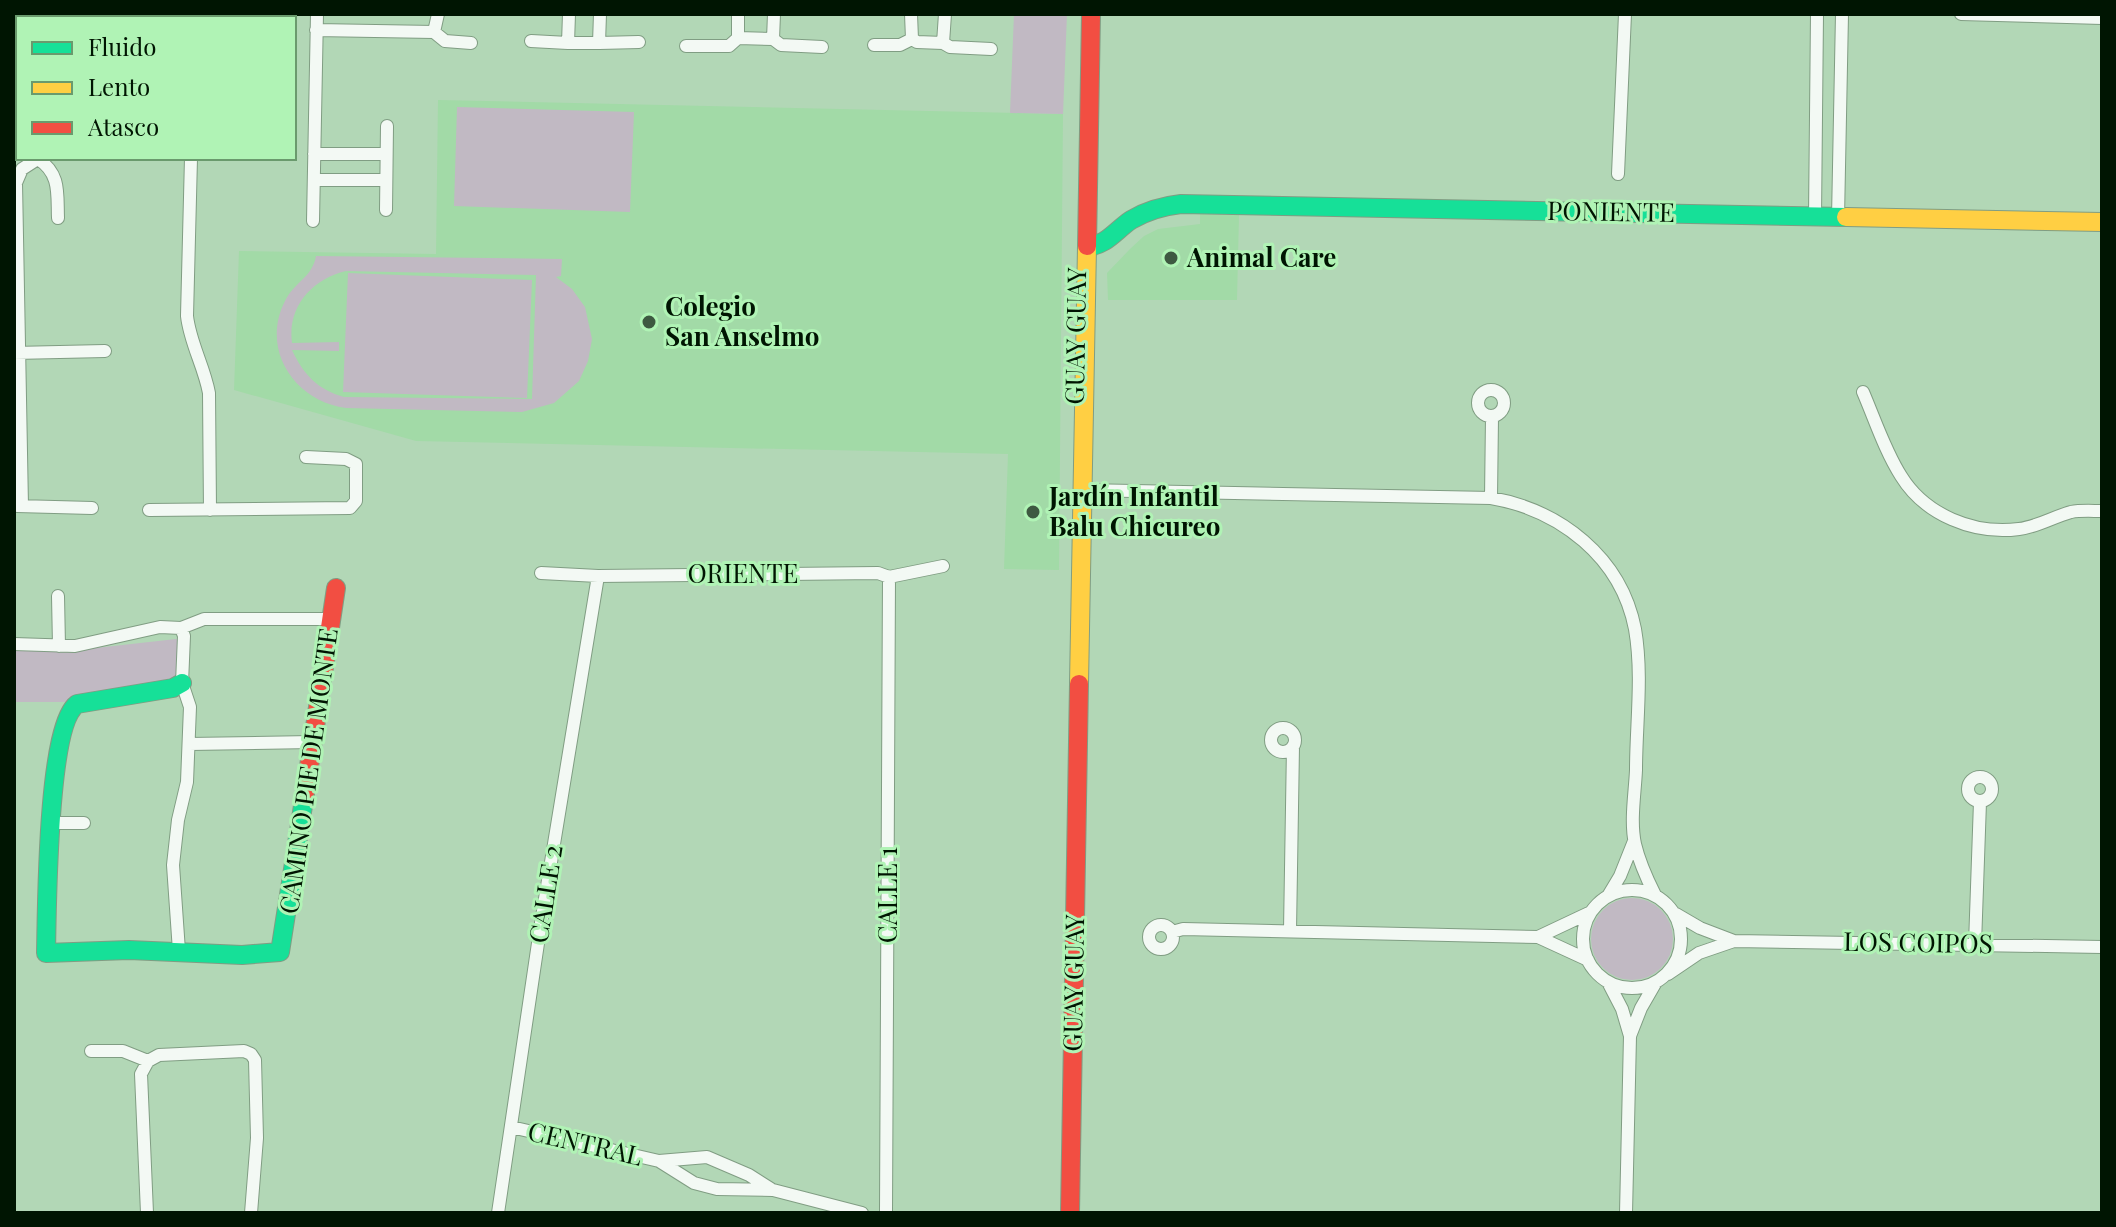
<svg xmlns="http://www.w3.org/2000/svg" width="2116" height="1227" viewBox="0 0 2116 1227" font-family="'Playfair Display',serif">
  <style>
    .built { fill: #a2daa7 }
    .green { fill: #c1b9c3; fill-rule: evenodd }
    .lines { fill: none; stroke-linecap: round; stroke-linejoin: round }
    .street-casing { stroke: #809d83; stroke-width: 14 }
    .fast-casing { stroke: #809d83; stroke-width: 20 }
    .slow-casing { stroke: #809d83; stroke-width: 20 }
    .jam-casing { stroke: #809d83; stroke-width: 20 }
    .street { stroke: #f3f9f4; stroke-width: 12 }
    .fast { stroke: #16e098; stroke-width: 18 }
    .slow { stroke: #ffcf43; stroke-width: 18 }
    .jam { stroke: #f24e42; stroke-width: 18 }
    .poi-dot { fill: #3e5941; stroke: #b0f3b5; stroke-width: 3 }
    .labels { text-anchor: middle; stroke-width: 6; stroke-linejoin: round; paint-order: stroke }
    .street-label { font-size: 26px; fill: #001502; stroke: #b0f3b5 }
    .poi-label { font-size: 26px; font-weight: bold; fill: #001502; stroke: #b0f3b5; text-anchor: start }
  </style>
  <rect width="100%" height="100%" fill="#b2d7b6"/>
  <path class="built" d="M 438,100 L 1063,114 L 1059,570 L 1004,569 L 1008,454 L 416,441 L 234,390 L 239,251 L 436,254 Z
    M 1200,214 L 1239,215 L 1237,300 L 1108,300 L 1107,273 L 1130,249 L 1144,236 L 1158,229 L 1200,224 Z"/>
  <path class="green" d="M 1014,14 L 1067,14 L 1063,114 L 1010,113 Z
    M 457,107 L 634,112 L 630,212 L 454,206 Z
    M 316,256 L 562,259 L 561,276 L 556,277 L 572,289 L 585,307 L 592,339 L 588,361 L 579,381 L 554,403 L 522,412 L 346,408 C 295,401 260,350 285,301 C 295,281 312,278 316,256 ZM 346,271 L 536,275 L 532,399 L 344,397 C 318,390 303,374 292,350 L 339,351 L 339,342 L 292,343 C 287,307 312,279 346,271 Z
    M 348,273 L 532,280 L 527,398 L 343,392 Z
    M 176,639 L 180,641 L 178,685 L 64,702 L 14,702 L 14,648 L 78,650 Z
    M1591 939a41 41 0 1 1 82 0a41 41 0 1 1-82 0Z"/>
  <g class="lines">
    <defs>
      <path id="street" d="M 128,14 L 138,14
        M 148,14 L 149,18
        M 569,14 L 568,43 L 599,43 L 600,14
        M 738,14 L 738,38 L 773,39 L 774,14
        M 911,14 L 912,39 L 917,42 L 943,43 L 945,14
        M 1961,14 L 2102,18
        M 34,18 L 41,15 L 48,18
        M 80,18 L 94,14
        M 316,30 L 434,32 L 445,41 L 471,43
        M 14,31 L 18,30
        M 434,32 L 438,14
        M 773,39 L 781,45 L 822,47
        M 531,41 L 568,43
        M 599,43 L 639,42
        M 943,43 L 950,47 L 991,49
        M 874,45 L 900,45 L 912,39
        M 686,46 L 729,46 L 738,38
        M 314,154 L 386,154
        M 191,158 L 187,316 C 190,343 204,366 209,393 L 210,510
        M 38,159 C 61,174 57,194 58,218
        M 1618,174 L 1625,14
        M 314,180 L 386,180
        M 386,210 L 387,126
        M 1815,217 L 1817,14
        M 1838,218 L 1842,14
        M 313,221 L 317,14
        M 14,353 L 105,351
        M1478 403a13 13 0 1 1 26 0a13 13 0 1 1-26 0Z
        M 1863,392 C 1875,420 1885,451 1901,476 C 1925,515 1974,535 2019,529 C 2037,527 2053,517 2071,512 C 2081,510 2092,511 2102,511
        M 1083,490 L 1491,498 C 1560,510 1621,557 1635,629 C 1643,675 1636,725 1636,770 C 1635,793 1630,821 1635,844 C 1639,861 1647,879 1655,895
        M 1491,498 L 1492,417
        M 17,506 L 92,508
        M 22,506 L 16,183 L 22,169 L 39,158
        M 149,510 L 350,508 L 356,501 L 356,464 L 346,459 L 306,457
        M 541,573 L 598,576 L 878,573 L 889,577 L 943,566
        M 58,596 L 59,646
        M 14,644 L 75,646 L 160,627 L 181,628 L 204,619 L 331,619
        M1271 740a12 12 0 1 1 24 0a12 12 0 1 1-24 0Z
        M 189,744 L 312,742
        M1968 789a12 12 0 1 1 24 0a12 12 0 1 1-24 0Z
        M 50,823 L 84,823
        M1583 939a49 49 0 1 1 98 0a49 49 0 1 1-98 0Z
        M 1608,896 L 1620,876 L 1634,841
        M 1676,914 L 1700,928 L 1734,941
        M1149 937a12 12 0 1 1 24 0a12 12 0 1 1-24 0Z
        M 1290,931 L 1293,746
        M 1172,932 L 1183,929 L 1538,937 L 1588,960
        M 1538,937 L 1591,912
        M 1975,944 L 1980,802
        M 179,951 L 173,865 L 178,820 L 187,782 L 190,707 L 182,683 L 184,636 L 181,628
        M 1668,974 L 1699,953 L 1734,941 L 2102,947
        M 1608,982 L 1622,1009 L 1630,1036
        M 91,1051 L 123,1051 L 148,1061
        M 511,1127 L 659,1161 L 694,1183 L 717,1189 L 773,1190 L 862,1213
        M 659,1161 L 707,1157 L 749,1175 L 771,1189
        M 147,1213 L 141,1074 L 148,1061 L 159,1055 L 244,1051 L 251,1054 L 255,1060 L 257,1138 L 251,1213
        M 498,1213 L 541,923 L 598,576
        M 886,1213 L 889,577
        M 1626,1213 L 1630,1036 L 1641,1008 L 1656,982"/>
      <path id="fast" d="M 1087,247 C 1107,245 1116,230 1131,220 C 1146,211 1163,206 1181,204 L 1846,217
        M 182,683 L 173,688 L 77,704 C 47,726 47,910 46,953 L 129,950 L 242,955 L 280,952 L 305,793"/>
      <path id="slow" d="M 1846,217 L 2102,222
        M 1079,684 L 1087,246"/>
      <path id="jam" d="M 1087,246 L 1091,14
        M 305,793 L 336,588
        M 1070,1213 L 1079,684"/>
    </defs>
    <use href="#street" class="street-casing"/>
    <use href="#fast" class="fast-casing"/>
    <use href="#slow" class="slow-casing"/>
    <use href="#jam" class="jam-casing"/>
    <use href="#street" class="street"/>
    <use href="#fast" class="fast"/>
    <use href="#slow" class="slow"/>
    <use href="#jam" class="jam"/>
  </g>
  <g class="poi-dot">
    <circle cx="1171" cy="258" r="8"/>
    <circle cx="649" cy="322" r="8"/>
    <circle cx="1033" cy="512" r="8"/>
  </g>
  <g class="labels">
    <g class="street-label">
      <text transform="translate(1611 212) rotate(1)" y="9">PONIENTE</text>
      <text transform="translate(1076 336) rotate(-89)" y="9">GUAY GUAY</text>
      <text x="743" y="583">ORIENTE</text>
      <text transform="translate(309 771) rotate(-82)" y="9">CAMINO PIE DE MONTE</text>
      <text transform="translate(546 894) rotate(-81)" y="9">CALLE 2</text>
      <text transform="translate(888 895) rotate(-90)" y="9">CALLE 1</text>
      <text transform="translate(1918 943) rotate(1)" y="9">LOS COIPOS</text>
      <text transform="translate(1074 983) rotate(-89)" y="9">GUAY GUAY</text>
      <text transform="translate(585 1144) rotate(13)" y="9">CENTRAL</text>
    </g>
    <g class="poi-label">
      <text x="1187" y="267">Animal Care</text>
      <text x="665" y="316">Colegio<tspan x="665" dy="30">San Anselmo</tspan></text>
      <text x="1049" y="506">Jardín Infantil<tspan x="1049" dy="30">Balu Chicureo</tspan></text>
    </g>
  </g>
  <rect width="2116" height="1227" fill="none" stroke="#001502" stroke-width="32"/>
  <rect x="16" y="16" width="280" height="144" fill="#b0f3b5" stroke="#6a9a6d" stroke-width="2"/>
  <rect x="32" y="42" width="40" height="12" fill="#16e098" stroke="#6a9a6d" stroke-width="2"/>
  <text x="88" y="56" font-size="24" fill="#001502">Fluido</text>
  <rect x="32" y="82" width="40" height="12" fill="#ffcf43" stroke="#6a9a6d" stroke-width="2"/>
  <text x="88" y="96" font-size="24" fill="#001502">Lento</text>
  <rect x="32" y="122" width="40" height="12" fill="#f24e42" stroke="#6a9a6d" stroke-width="2"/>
  <text x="88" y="136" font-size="24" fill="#001502">Atasco</text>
</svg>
